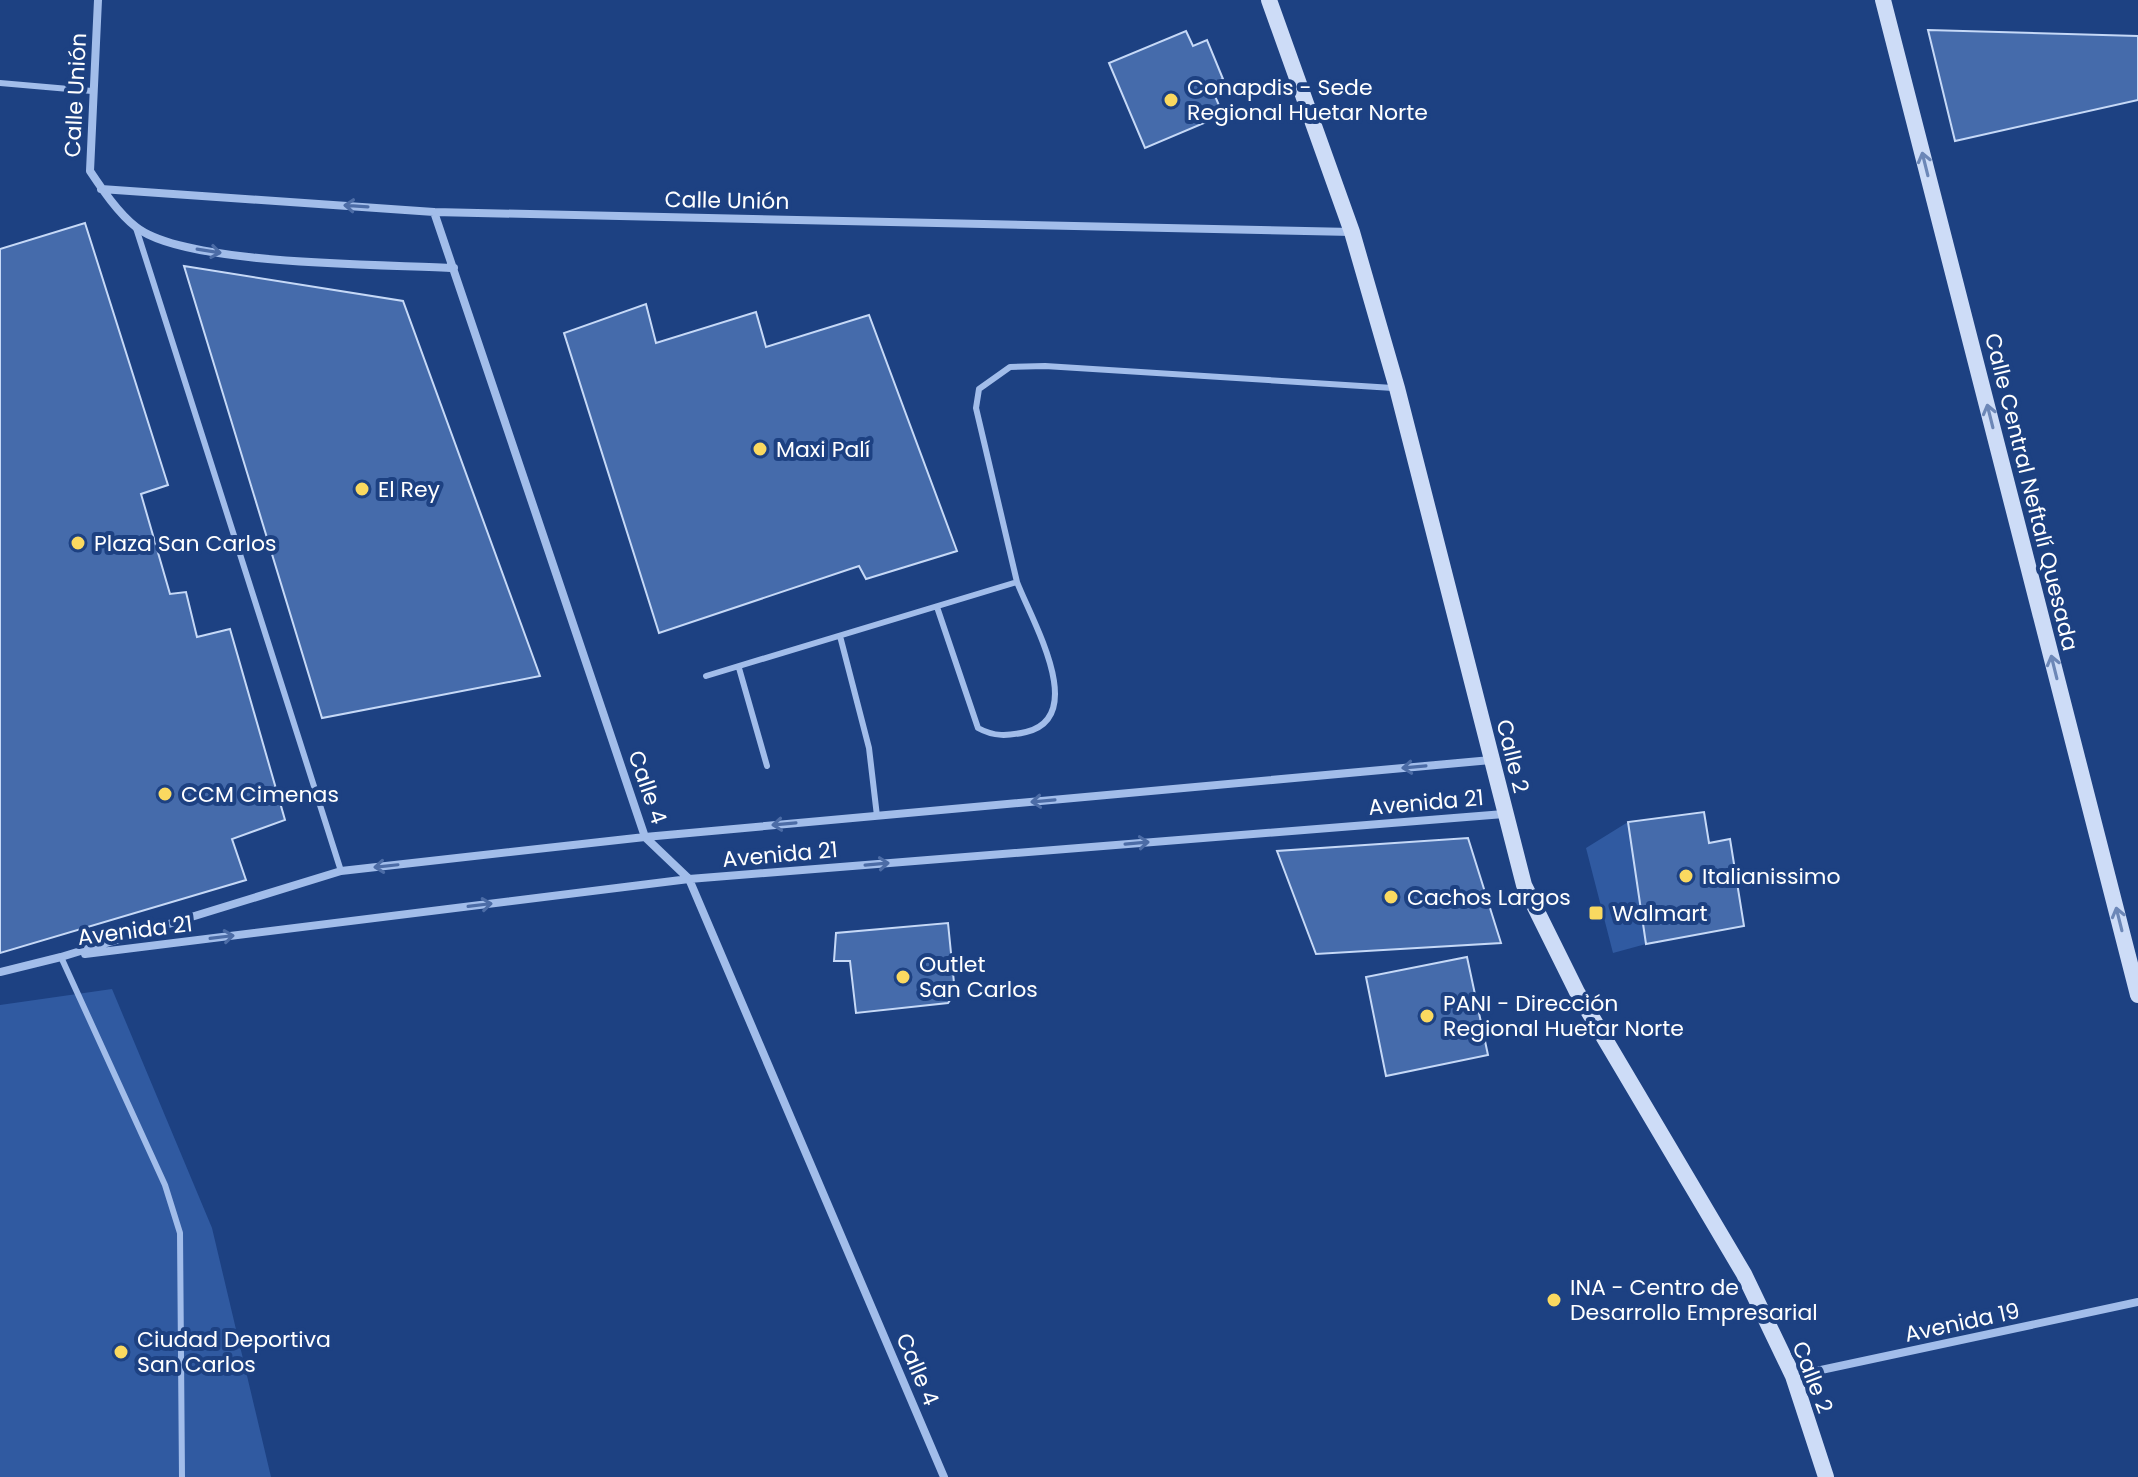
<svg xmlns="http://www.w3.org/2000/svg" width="2138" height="1477" viewBox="0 0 2138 1477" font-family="Poppins,sans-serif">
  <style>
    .green { fill: #305aa1 }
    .building { fill: #456bab; stroke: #c6d9f7; stroke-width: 2 }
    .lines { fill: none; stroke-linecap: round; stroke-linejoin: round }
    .service { stroke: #a2bdea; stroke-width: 6 }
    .minor { stroke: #a2bdea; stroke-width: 8 }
    .secondary { stroke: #cddcf7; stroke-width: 16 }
    .oneway { stroke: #6c87b7 }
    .oneway2 { stroke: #4c6ca6 }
    .poi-dot { fill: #fad960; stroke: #1d4182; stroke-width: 3 }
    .labels { text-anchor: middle; stroke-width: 8; stroke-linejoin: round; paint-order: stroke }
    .poi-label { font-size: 22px; fill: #fff; stroke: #1d4182; text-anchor: start }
    .street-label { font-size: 22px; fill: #fff; stroke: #1d4182 }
  </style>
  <rect width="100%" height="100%" fill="#1d4182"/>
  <path class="green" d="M 1628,822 L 1646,944 L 1613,953 L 1586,848 Z
    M 112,989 L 212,1228 L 271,1477 L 0,1477 L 0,1005 Z"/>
  <path class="building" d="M 1928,30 L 2138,36 L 2138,100 L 1955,141 Z
    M 1186,31 L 1193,46 L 1207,40 L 1223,79 L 1210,84 L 1223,115 L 1145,148 L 1109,63 Z
    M 85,223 L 168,485 L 141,494 L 170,594 L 186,592 L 197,637 L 230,629 L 285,820 L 232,839 L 246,880 L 0,953 L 0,249 Z
    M 184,266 L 403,301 L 540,676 L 322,718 Z
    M 646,304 L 656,343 L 756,312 L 766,347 L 869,315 L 957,551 L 866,579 L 859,566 L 659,633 L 564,333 Z
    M 1704,812 L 1709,843 L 1730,839 L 1744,926 L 1646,944 L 1628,822 Z
    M 1468,838 L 1501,943 L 1316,954 L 1277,851 Z
    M 948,923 L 955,993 L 948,1003 L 856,1013 L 850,961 L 834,961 L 836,933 Z
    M 1467,957 L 1488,1055 L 1386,1076 L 1366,977 Z"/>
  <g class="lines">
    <path class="service" d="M 0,83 L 92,91
      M 136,228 L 341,871
      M 937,607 L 978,728 C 994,737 1008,736 1026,732 C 1089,717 1032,621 1017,582
      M 840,636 L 869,748 L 877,816
      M 739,668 L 767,766
      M 706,676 L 1017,582 L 976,408 L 979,389 L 1010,367 L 1045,366 L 1393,388
      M 61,957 L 165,1185 L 180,1233 L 182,1477"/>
    <path class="minor" d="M 98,0 L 90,171 C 102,189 118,213 136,227 C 185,266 385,264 454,268
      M 101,189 L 434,212 L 1352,232
      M 434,212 L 645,837 L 689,879 L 944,1477
      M 85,954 L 689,879 L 1504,814
      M 0,972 L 61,957 L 341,871 L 645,837 L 1491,760
      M 1793,1376 L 2138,1302"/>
    <path class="secondary" d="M 1269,0 L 1352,232 L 1397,388 L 1524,885 L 1577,992 L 1744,1274 L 1793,1376 L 1826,1477
      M 1883,0 L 2138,995"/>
  </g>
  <defs><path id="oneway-shaft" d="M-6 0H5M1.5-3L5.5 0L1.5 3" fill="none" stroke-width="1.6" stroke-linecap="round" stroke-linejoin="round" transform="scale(2)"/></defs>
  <g class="oneway">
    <use href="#oneway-shaft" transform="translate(1925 164) rotate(-104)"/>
    <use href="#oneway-shaft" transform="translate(1990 416) rotate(-104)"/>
    <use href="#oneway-shaft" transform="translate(2054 667) rotate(-104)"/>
    <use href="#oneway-shaft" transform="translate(2119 919) rotate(-104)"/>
  </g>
  <g class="oneway2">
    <use href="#oneway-shaft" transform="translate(356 206) rotate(-176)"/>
    <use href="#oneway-shaft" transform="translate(209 251) rotate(9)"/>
    <use href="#oneway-shaft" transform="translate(1414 767) rotate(175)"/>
    <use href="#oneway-shaft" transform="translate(1043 801) rotate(175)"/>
    <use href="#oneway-shaft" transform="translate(784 824) rotate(175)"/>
    <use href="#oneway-shaft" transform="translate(1137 843) rotate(-5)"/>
    <use href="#oneway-shaft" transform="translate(877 864) rotate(-5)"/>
    <use href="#oneway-shaft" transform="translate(386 866) rotate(174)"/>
    <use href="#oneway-shaft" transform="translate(480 905) rotate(-7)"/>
    <use href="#oneway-shaft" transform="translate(222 937) rotate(-7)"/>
  </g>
  <g class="poi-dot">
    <circle cx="1171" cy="100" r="8"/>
    <circle cx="760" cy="449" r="8"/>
    <circle cx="362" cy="489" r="8"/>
    <circle cx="78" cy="543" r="8"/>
    <circle cx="165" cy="794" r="8"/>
    <circle cx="1686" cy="876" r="8"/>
    <circle cx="1391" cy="897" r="8"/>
    <rect x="1588" y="905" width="16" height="16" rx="4"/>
    <circle cx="903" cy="977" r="8"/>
    <circle cx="1427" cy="1016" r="8"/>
    <circle cx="1554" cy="1300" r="8"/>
    <circle cx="121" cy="1352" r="8"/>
  </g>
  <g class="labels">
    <g class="poi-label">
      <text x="1187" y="95">Conapdis - Sede<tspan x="1187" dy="25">Regional Huetar Norte</tspan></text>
      <text x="776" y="457">Maxi Palí</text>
      <text x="378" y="497">El Rey</text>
      <text x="94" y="551">Plaza San Carlos</text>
      <text x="181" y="802">CCM Cimenas</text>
      <text x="1702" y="884">Italianissimo</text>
      <text x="1407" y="905">Cachos Largos</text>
      <text x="1612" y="921">Walmart</text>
      <text x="919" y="972">Outlet<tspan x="919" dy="25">San Carlos</tspan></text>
      <text x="1443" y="1011">PANI - Dirección<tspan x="1443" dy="25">Regional Huetar Norte</tspan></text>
      <text x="1570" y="1295">INA - Centro de<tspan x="1570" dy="25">Desarrollo Empresarial</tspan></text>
      <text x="137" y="1347">Ciudad Deportiva<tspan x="137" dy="25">San Carlos</tspan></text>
    </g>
    <g class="street-label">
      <text transform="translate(75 95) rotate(-87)" y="8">Calle Unión</text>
      <text transform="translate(727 200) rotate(1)" y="8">Calle Unión</text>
      <text transform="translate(2032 492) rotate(76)" y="8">Calle Central Neftalí Quesada</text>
      <text transform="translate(1513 756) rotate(76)" y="8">Calle 2</text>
      <text transform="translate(648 787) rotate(71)" y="8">Calle 4</text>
      <text transform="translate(1426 802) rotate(-5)" y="8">Avenida 21</text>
      <text transform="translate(780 854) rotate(-5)" y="8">Avenida 21</text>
      <text transform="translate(135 930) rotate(-7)" y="8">Avenida 21</text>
      <text transform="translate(1962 1322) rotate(-12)" y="8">Avenida 19</text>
      <text transform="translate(918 1369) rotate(67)" y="8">Calle 4</text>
      <text transform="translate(1813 1377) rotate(69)" y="8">Calle 2</text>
    </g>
  </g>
</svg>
